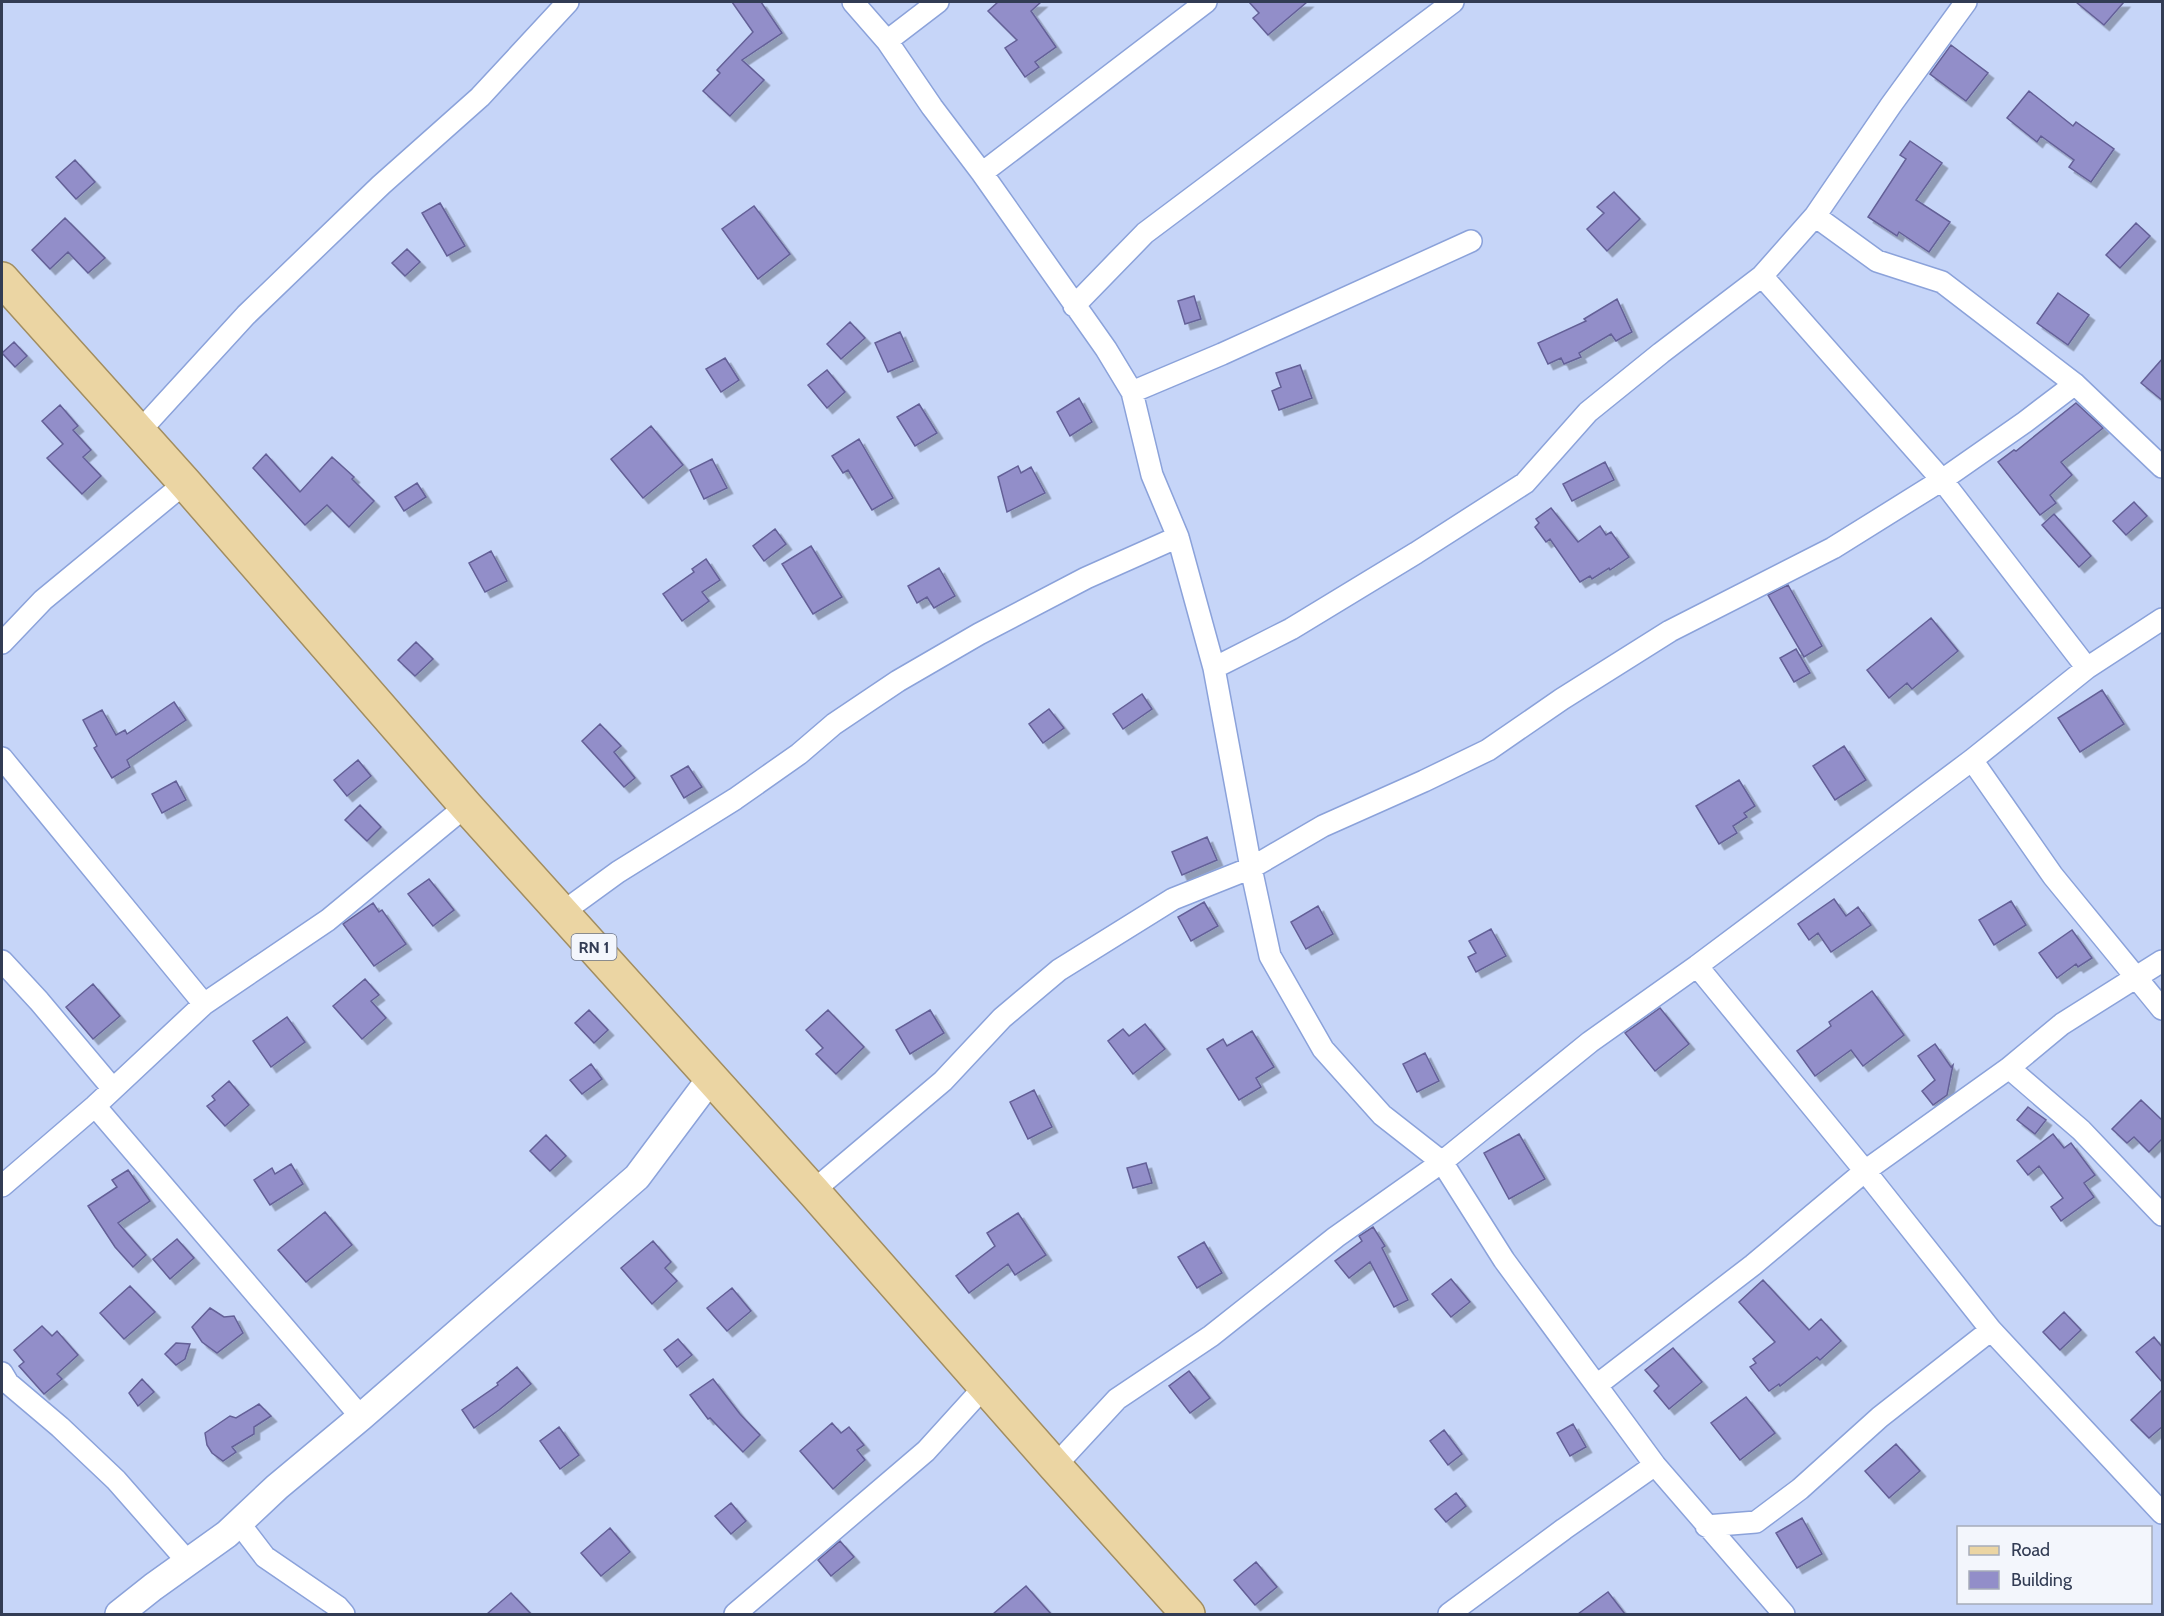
<svg xmlns="http://www.w3.org/2000/svg" width="2164" height="1616" viewBox="0 0 2164 1616" font-family="Cabin,sans-serif">
  <style>
    .building { fill: #928ec9; stroke: #646097; stroke-width: 1.5; filter: url(#shadow) }
    .lines { fill: none; stroke-linecap: round; stroke-linejoin: round }
    .minor-casing { stroke: #8ba2da; stroke-width: 24 }
    .tertiary-casing { stroke: #8ba2da; stroke-width: 30 }
    .primary-casing { stroke: #a18d60; stroke-width: 36 }
    .minor { stroke: #fff; stroke-width: 21 }
    .tertiary { stroke: #fff; stroke-width: 27 }
    .primary { stroke: #ebd5a3; stroke-width: 33 }
    .labels { text-anchor: middle; stroke-width: 4.5; stroke-linejoin: round; paint-order: stroke }
    .shield { fill: #f3f6fc; stroke: #6c7486; stroke-width: 1.5 }
    .shield-label { font-size: 16px; font-weight: bold; fill: #323c54 }
  </style>
  <defs>
    <filter id="shadow"><feDropShadow dx="5.5" dy="5.5" stdDeviation="0" flood-color="#0004"/></filter>
  </defs>
  <rect width="100%" height="100%" fill="#c6d5f8"/>
  <path class="building" d="M 732,2 L 761,2 L 782,33 L 742,60 L 764,80 L 730,116 L 703,91 L 720,73 L 717,70 L 753,32 Z
    M 998,2 L 1041,2 L 1031,11 L 1056,47 L 1035,62 L 1039,67 L 1025,77 L 1005,48 L 1017,40 L 988,11 Z
    M 1249,2 L 1307,2 L 1268,35 L 1253,18 L 1259,13 Z
    M 2076,2 L 2124,2 L 2104,25 Z
    M 1951,45 L 1988,73 L 1966,101 L 1930,74 Z
    M 2029,91 L 2073,126 L 2076,122 L 2114,149 L 2091,182 L 2069,167 L 2074,160 L 2041,136 L 2037,142 L 2007,118 Z
    M 1910,141 L 1942,163 L 1916,200 L 1950,222 L 1929,252 L 1899,232 L 1897,236 L 1868,217 L 1906,159 L 1900,155 Z
    M 75,160 L 95,182 L 76,199 L 56,177 Z
    M 1614,192 L 1640,219 L 1607,251 L 1587,229 L 1604,213 L 1597,207 Z
    M 440,203 L 465,246 L 447,256 L 422,213 Z
    M 754,206 L 790,254 L 758,279 L 722,229 Z
    M 65,218 L 105,258 L 88,273 L 68,252 L 50,269 L 32,250 Z
    M 2136,223 L 2150,236 L 2120,268 L 2106,255 Z
    M 407,249 L 420,262 L 405,276 L 392,263 Z
    M 2058,293 L 2089,315 L 2068,345 L 2037,323 Z
    M 1194,296 L 1201,319 L 1185,324 L 1178,301 Z
    M 1617,299 L 1632,332 L 1616,341 L 1611,334 L 1579,353 L 1581,357 L 1564,364 L 1561,358 L 1548,364 L 1538,343 L 1586,321 L 1584,319 Z
    M 850,322 L 865,338 L 841,359 L 827,344 Z
    M 900,332 L 913,361 L 888,372 L 875,343 Z
    M 14,342 L 27,356 L 15,367 L 2,353 Z
    M 725,358 L 739,380 L 721,392 L 706,369 Z
    M 2163,358 L 2163,401 L 2141,383 Z
    M 1300,365 L 1312,398 L 1279,410 L 1272,391 L 1281,387 L 1276,373 Z
    M 827,370 L 845,392 L 827,408 L 808,385 Z
    M 1079,398 L 1092,422 L 1070,436 L 1057,412 Z
    M 2076,403 L 2103,428 L 2061,462 L 2072,475 L 2050,495 L 2056,503 L 2040,515 L 1998,462 L 2014,450 L 2016,451 Z
    M 919,404 L 937,433 L 915,446 L 897,417 Z
    M 60,405 L 78,426 L 73,430 L 91,450 L 83,457 L 101,476 L 82,494 L 47,458 L 63,444 L 42,421 Z
    M 651,426 L 683,465 L 643,498 L 611,459 Z
    M 859,439 L 893,498 L 872,510 L 848,470 L 843,473 L 832,456 Z
    M 266,454 L 300,492 L 332,457 L 354,477 L 352,479 L 374,501 L 349,527 L 327,505 L 305,525 L 253,468 Z
    M 712,459 L 727,488 L 704,499 L 690,470 Z
    M 1605,462 L 1614,480 L 1572,501 L 1563,484 Z
    M 1018,466 L 1021,473 L 1031,467 L 1045,493 L 1007,512 L 998,477 Z
    M 417,483 L 426,497 L 404,511 L 395,497 Z
    M 2134,502 L 2147,516 L 2126,535 L 2113,521 Z
    M 1551,508 L 1578,542 L 1600,526 L 1606,535 L 1611,532 L 1629,557 L 1610,570 L 1609,568 L 1592,579 L 1590,576 L 1580,582 L 1550,539 L 1546,542 L 1535,527 L 1539,523 L 1536,519 Z
    M 2054,514 L 2091,556 L 2079,567 L 2042,525 Z
    M 775,529 L 786,544 L 764,561 L 753,546 Z
    M 811,546 L 842,597 L 813,614 L 782,564 Z
    M 491,551 L 507,581 L 485,592 L 469,563 Z
    M 706,559 L 720,580 L 702,592 L 709,601 L 682,621 L 663,594 L 694,572 L 692,569 Z
    M 939,568 L 955,596 L 934,608 L 927,597 L 917,603 L 908,586 Z
    M 1788,585 L 1822,646 L 1804,657 L 1768,595 Z
    M 1931,618 L 1958,651 L 1912,689 L 1907,683 L 1889,698 L 1867,670 Z
    M 416,642 L 433,659 L 415,676 L 398,660 Z
    M 1796,649 L 1810,673 L 1794,682 L 1780,658 Z
    M 2102,690 L 2124,724 L 2080,752 L 2058,718 Z
    M 1142,694 L 1152,709 L 1123,729 L 1113,714 Z
    M 174,702 L 186,720 L 127,760 L 130,767 L 112,778 L 94,748 L 97,746 L 83,720 L 102,710 L 116,735 L 125,730 L 127,734 Z
    M 1049,709 L 1064,728 L 1043,743 L 1029,724 Z
    M 600,724 L 621,746 L 614,752 L 635,778 L 624,787 L 582,741 Z
    M 1844,746 L 1866,780 L 1835,800 L 1813,766 Z
    M 358,760 L 371,776 L 347,796 L 334,780 Z
    M 688,766 L 702,787 L 684,798 L 671,776 Z
    M 1739,780 L 1755,806 L 1744,813 L 1747,817 L 1733,826 L 1737,833 L 1719,844 L 1696,806 Z
    M 176,781 L 186,800 L 162,813 L 152,794 Z
    M 360,805 L 381,827 L 367,841 L 345,820 Z
    M 1207,837 L 1217,860 L 1182,875 L 1172,852 Z
    M 429,879 L 454,910 L 433,926 L 408,894 Z
    M 1834,899 L 1846,916 L 1858,907 L 1871,925 L 1831,952 L 1818,933 L 1809,940 L 1798,924 Z
    M 2011,901 L 2026,925 L 1994,945 L 1979,920 Z
    M 1204,902 L 1218,926 L 1191,941 L 1178,917 Z
    M 373,903 L 379,912 L 382,910 L 406,944 L 374,966 L 343,924 Z
    M 1318,906 L 1333,934 L 1306,949 L 1291,922 Z
    M 1491,929 L 1506,956 L 1476,972 L 1468,957 L 1476,953 L 1469,941 Z
    M 2072,930 L 2092,958 L 2078,967 L 2076,964 L 2057,978 L 2039,953 Z
    M 365,979 L 379,995 L 371,1001 L 386,1018 L 362,1039 L 333,1006 Z
    M 93,984 L 120,1016 L 93,1039 L 66,1007 Z
    M 1872,991 L 1904,1035 L 1863,1066 L 1851,1050 L 1815,1076 L 1797,1051 L 1831,1026 L 1829,1022 Z
    M 1660,1008 L 1689,1044 L 1655,1071 L 1625,1033 Z
    M 589,1010 L 608,1030 L 594,1043 L 575,1023 Z
    M 828,1010 L 864,1047 L 836,1074 L 816,1054 L 823,1048 L 806,1030 Z
    M 930,1010 L 944,1033 L 910,1054 L 896,1030 Z
    M 287,1017 L 305,1042 L 271,1067 L 253,1041 Z
    M 1145,1024 L 1165,1049 L 1133,1074 L 1108,1041 L 1123,1029 L 1129,1036 Z
    M 1252,1031 L 1274,1067 L 1256,1078 L 1261,1087 L 1239,1100 L 1207,1049 L 1223,1039 L 1227,1046 Z
    M 1935,1044 L 1951,1067 L 1953,1065 L 1947,1095 L 1933,1105 L 1922,1091 L 1935,1080 L 1918,1056 Z
    M 1425,1053 L 1439,1081 L 1417,1092 L 1403,1064 Z
    M 591,1064 L 602,1079 L 582,1094 L 570,1080 Z
    M 229,1081 L 249,1105 L 225,1126 L 207,1106 L 215,1100 L 212,1096 Z
    M 1034,1090 L 1052,1127 L 1028,1139 L 1010,1102 Z
    M 2141,1100 L 2163,1121 L 2163,1138 L 2149,1152 L 2134,1137 L 2127,1143 L 2112,1129 Z
    M 2028,1107 L 2046,1120 L 2035,1134 L 2017,1120 Z
    M 1519,1134 L 1545,1179 L 1509,1199 L 1484,1153 Z
    M 2053,1134 L 2064,1148 L 2071,1143 L 2095,1175 L 2084,1183 L 2094,1197 L 2061,1221 L 2051,1207 L 2063,1198 L 2039,1166 L 2028,1175 L 2017,1161 Z
    M 546,1135 L 566,1156 L 550,1171 L 530,1151 Z
    M 1146,1163 L 1152,1183 L 1133,1188 L 1127,1168 Z
    M 291,1164 L 303,1184 L 270,1205 L 254,1180 L 272,1168 L 275,1174 Z
    M 128,1170 L 150,1201 L 118,1223 L 146,1255 L 133,1267 L 115,1247 L 88,1206 L 117,1187 L 112,1180 Z
    M 325,1212 L 352,1245 L 306,1282 L 278,1250 Z
    M 1018,1213 L 1046,1255 L 1015,1275 L 1008,1264 L 969,1293 L 956,1276 L 995,1246 L 987,1233 Z
    M 1373,1227 L 1385,1246 L 1382,1248 L 1408,1300 L 1394,1307 L 1370,1262 L 1349,1278 L 1335,1261 L 1362,1241 L 1359,1236 Z
    M 177,1239 L 194,1258 L 170,1279 L 153,1259 Z
    M 653,1241 L 671,1262 L 665,1268 L 677,1281 L 652,1304 L 621,1268 Z
    M 1204,1242 L 1222,1273 L 1197,1288 L 1178,1257 Z
    M 1451,1279 L 1470,1302 L 1451,1317 L 1432,1294 Z
    M 1763,1280 L 1809,1330 L 1821,1319 L 1841,1341 L 1820,1360 L 1817,1357 L 1780,1386 L 1779,1384 L 1769,1391 L 1750,1367 L 1756,1363 L 1753,1359 L 1775,1342 L 1739,1302 Z
    M 130,1286 L 155,1312 L 124,1339 L 100,1313 Z
    M 732,1288 L 751,1311 L 727,1331 L 707,1308 Z
    M 210,1308 L 224,1317 L 234,1316 L 243,1333 L 217,1353 L 202,1342 L 192,1327 Z
    M 2064,1312 L 2081,1330 L 2060,1350 L 2043,1332 Z
    M 42,1326 L 52,1336 L 57,1331 L 78,1355 L 57,1374 L 62,1379 L 44,1394 L 19,1366 L 24,1362 L 14,1350 Z
    M 2154,1337 L 2163,1348 L 2163,1383 L 2136,1352 Z
    M 678,1339 L 692,1355 L 677,1367 L 664,1350 Z
    M 176,1343 L 190,1344 L 185,1359 L 176,1365 L 165,1354 Z
    M 1673,1348 L 1702,1382 L 1669,1409 L 1654,1391 L 1659,1386 L 1645,1370 Z
    M 517,1367 L 531,1384 L 499,1410 L 474,1428 L 462,1410 L 498,1385 L 497,1383 Z
    M 1189,1371 L 1210,1398 L 1190,1413 L 1169,1386 Z
    M 142,1379 L 154,1392 L 138,1406 L 129,1393 Z
    M 713,1379 L 740,1414 L 760,1435 L 743,1452 L 710,1418 L 708,1419 L 690,1395 Z
    M 2163,1389 L 2163,1426 L 2149,1438 L 2131,1420 Z
    M 1746,1397 L 1775,1433 L 1740,1460 L 1711,1423 Z
    M 259,1404 L 271,1416 L 254,1427 L 254,1434 L 232,1447 L 236,1452 L 223,1461 L 212,1453 L 207,1445 L 205,1433 L 230,1416 L 236,1418 Z
    M 832,1423 L 841,1433 L 849,1427 L 864,1445 L 857,1450 L 865,1460 L 833,1489 L 800,1451 Z
    M 1573,1424 L 1586,1447 L 1570,1456 L 1557,1433 Z
    M 559,1427 L 579,1455 L 560,1469 L 540,1441 Z
    M 1444,1430 L 1462,1454 L 1448,1465 L 1430,1441 Z
    M 1896,1444 L 1920,1471 L 1889,1498 L 1865,1471 Z
    M 1456,1493 L 1466,1506 L 1446,1522 L 1435,1509 Z
    M 731,1503 L 746,1521 L 731,1534 L 715,1516 Z
    M 1802,1518 L 1822,1554 L 1797,1568 L 1776,1533 Z
    M 610,1528 L 630,1552 L 601,1576 L 581,1553 Z
    M 840,1541 L 854,1557 L 831,1576 L 818,1560 Z
    M 1256,1562 L 1277,1587 L 1255,1605 L 1234,1580 Z
    M 1026,1586 L 1051,1614 L 993,1614 Z
    M 1608,1592 L 1625,1614 L 1578,1614 Z
    M 511,1593 L 531,1614 L 487,1614 Z"/>
  <g class="lines">
    <defs>
      <path id="minor" d="M 853,2 L 887,41 L 932,107 L 982,173 L 1106,349 L 1132,392 L 1152,475 L 1178,537 L 1214,668 L 1251,868 L 1270,956 L 1323,1049 L 1382,1115 L 1442,1162 L 1504,1260 L 1655,1465 L 1784,1614
        M 887,41 L 938,2
        M 982,173 L 1206,2
        M 1815,216 L 1877,261 L 1942,282 L 2075,384 L 2162,467
        M 1762,276 L 1942,480 L 2087,668
        M 1074,306 L 1145,233 L 1453,2
        M 1132,392 L 1222,354 L 1471,241
        M 138,433 L 246,315 L 381,185 L 480,97 L 568,2
        M 2,643 L 43,600 L 185,483
        M 1214,668 L 1291,629 L 1416,553 L 1525,483 L 1588,412 L 1661,353 L 1762,276 L 1815,216 L 1891,105 L 1966,2
        M 2,758 L 204,1004
        M 1972,760 L 2053,876 L 2162,1009
        M 563,912 L 618,872 L 735,799 L 799,754 L 834,724 L 898,681 L 979,634 L 1086,578 L 1178,537
        M 2,961 L 39,1001 L 113,1089
        M 1697,966 L 1865,1171 L 1991,1330 L 2162,1513
        M 2009,1068 L 2081,1130 L 2162,1215
        M 95,1106 L 361,1417
        M 2,1186 L 95,1106 L 204,1004 L 328,920 L 466,806
        M 813,1191 L 943,1081 L 1002,1018 L 1059,970 L 1173,899 L 1251,868 L 1323,826 L 1424,781 L 1488,750 L 1562,699 L 1670,631 L 1833,548 L 1942,480 L 2025,422 L 2075,384
        M 2,1373 L 8,1383 L 60,1427 L 116,1480 L 188,1562
        M 1597,1385 L 1753,1265 L 1865,1171 L 2009,1068 L 2062,1024 L 2162,961
        M 1055,1466 L 1117,1399 L 1211,1336 L 1336,1237 L 1442,1162 L 1590,1042 L 1697,966 L 1972,760 L 2087,668 L 2162,619
        M 239,1523 L 265,1557 L 338,1607 L 344,1614
        M 1706,1526 L 1756,1522 L 1800,1489 L 1880,1417 L 1991,1330
        M 735,1614 L 926,1451 L 985,1386
        M 1449,1614 L 1564,1529 L 1655,1465"/>
      <path id="tertiary" d="M 119,1614 L 153,1587 L 227,1534 L 277,1487 L 361,1417 L 637,1177 L 711,1078"/>
      <path id="primary" d="M 2,279 L 185,483 L 466,806 L 813,1191 L 1055,1466 L 1188,1614"/>
    </defs>
    <use href="#minor" class="minor-casing"/>
    <use href="#tertiary" class="tertiary-casing"/>
    <use href="#primary" class="primary-casing"/>
    <use href="#minor" class="minor"/>
    <use href="#tertiary" class="tertiary"/>
    <use href="#primary" class="primary"/>
  </g>
  <g class="labels">
    <rect class="shield" x="571.5" y="934" width="45" height="26" rx="4.5"/>
    <g class="shield-label">
      <text x="594" y="953">RN 1</text>
    </g>
  </g>
  <rect width="2164" height="1616" fill="none" stroke="#323c54" stroke-width="6"/>
  <rect x="1957" y="1526" width="195" height="78" fill="#f3f6fc" stroke="#a6acb9" stroke-width="1.5"/>
  <rect x="1969" y="1546" width="30" height="9" fill="#ebd5a3" stroke="#a6acb9" stroke-width="1.5"/>
  <text x="2011" y="1556" font-size="18" fill="#323c54">Road</text>
  <rect x="1969" y="1571" width="30" height="18" fill="#928ec9" stroke="#a6acb9" stroke-width="1.5"/>
  <text x="2011" y="1586" font-size="18" fill="#323c54">Building</text>
</svg>
